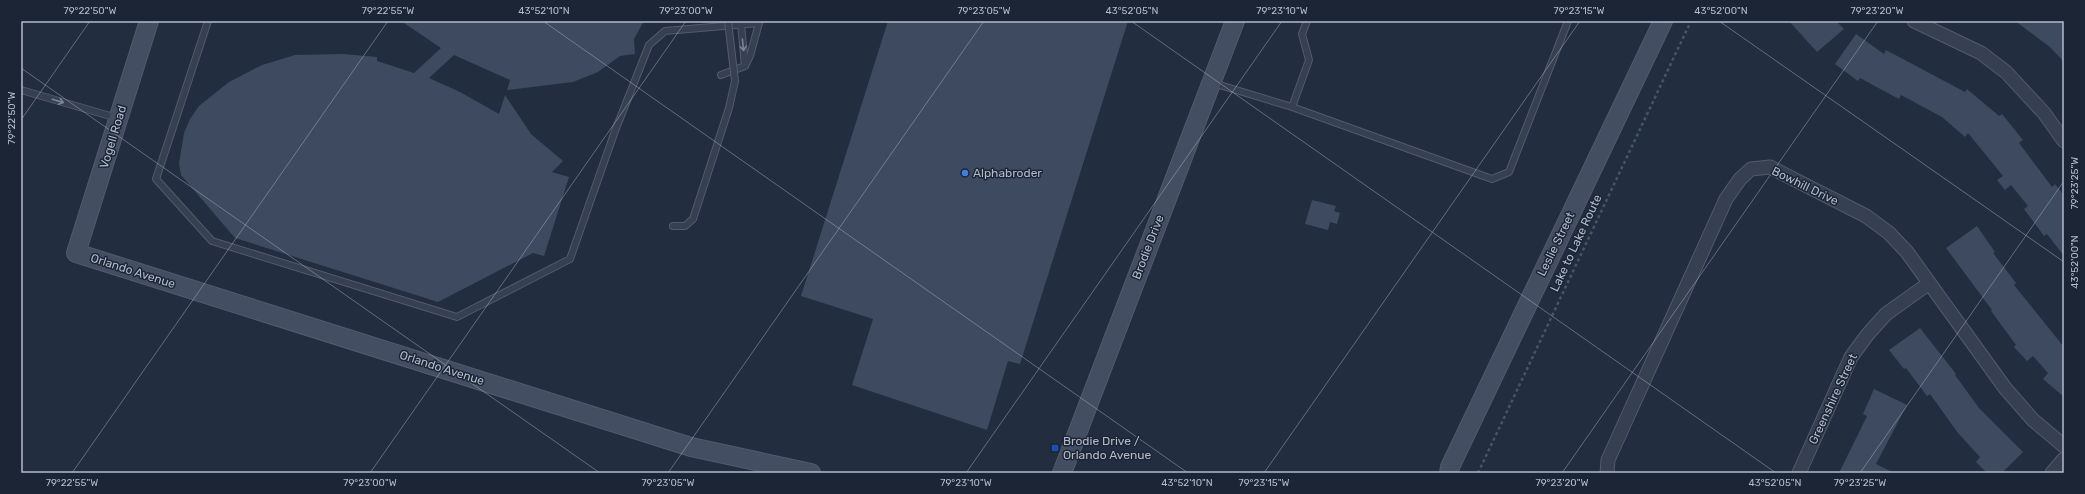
<svg xmlns="http://www.w3.org/2000/svg" width="2085" height="494" viewBox="0 0 2085 494" font-family="Rubik,sans-serif">
  <style>
    .building { fill: #3e4a60 }
    .lines { fill: none; stroke-linecap: round; stroke-linejoin: round }
    .lane-casing { stroke: #525b6b; stroke-width: 8 }
    .street-casing { stroke: #525b6b; stroke-width: 15 }
    .secondary-casing { stroke: #525b6b; stroke-width: 20 }
    .path { stroke: #43595e; stroke-width: 2.5; stroke-dasharray: 3 3; stroke-linecap: butt }
    .lane { stroke: #374050; stroke-width: 6 }
    .street { stroke: #374050; stroke-width: 13 }
    .secondary { stroke: #444e63; stroke-width: 18 }
    .lane-bridge-casing { stroke: #525b6b; stroke-width: 8; stroke-linecap: butt }
    .lane-bridge { stroke: #374050; stroke-width: 6 }
    .oneway { stroke: #7b8494 }
    .ticks { fill: none; stroke: #b3bbcb; stroke-width: 1; stroke-opacity: 0.45 }
    .shop-dot { fill: #3f7fe0; stroke: #1c2535; stroke-width: 1.5 }
    .transit-dot { fill: #1a4fb4; stroke: #1c2535; stroke-width: 1.5 }
    .labels { text-anchor: middle; stroke-width: 3; stroke-linejoin: round; paint-order: stroke }
    .street-label { font-size: 12px; fill: #b3bbcb; stroke: #1c2535 }
    .poi-label { font-size: 12px; fill: #b3bbcb; stroke: #1c2535; text-anchor: start }
    .neatline { fill: none; stroke: #b3bbcb; stroke-width: 1.5 }
    .ticks-label { font-size: 10px; text-anchor: middle; fill: #b3bbcb }
  </style>
  <rect width="100%" height="100%" fill="#232d40"/>
  <path class="building" d="M 401,21 L 644,21 L 634,39 L 635,54 L 620,56 L 598,72 L 573,82 L 507,90 L 510,80 L 454,55 L 429,78 L 460,92 L 499,114 L 505,95 L 531,134 L 563,161 L 552,172 L 569,177 L 544,256 L 533,253 L 438,302 L 235,238 L 181,175 L 179,163 L 184,133 L 190,119 L 199,106 L 229,82 L 262,65 L 295,55 L 343,54 L 377,57 L 377,61 L 414,73 L 441,48 Z
    M 888,21 L 1128,21 L 1020,364 L 1008,361 L 987,430 L 852,385 L 873,319 L 801,296 Z
    M 1789,21 L 1836,21 L 1844,29 L 1817,52 Z
    M 2015,21 L 2064,21 L 2064,62 L 2050,47 Z
    M 1856,34 L 1884,54 L 1886,50 L 1965,92 L 1967,89 L 1999,116 L 2002,114 L 2023,140 L 2019,143 L 2052,187 L 2055,184 L 2064,195 L 2064,256 L 2047,234 L 2044,236 L 2024,209 L 2028,206 L 2011,185 L 2005,190 L 1997,180 L 2003,176 L 1968,133 L 1965,137 L 1942,117 L 1901,95 L 1899,99 L 1860,78 L 1858,81 L 1835,64 Z
    M 1312,200 L 1336,206 L 1334,211 L 1340,213 L 1337,224 L 1330,222 L 1328,230 L 1305,224 Z
    M 1977,226 L 1995,252 L 1993,253 L 2016,283 L 2014,285 L 2064,347 L 2064,397 L 2043,379 L 2048,373 L 2033,356 L 2027,361 L 2014,347 L 2016,345 L 1991,311 L 1992,310 L 1946,248 Z
    M 1920,328 L 1956,374 L 1955,375 L 1979,408 L 2023,452 L 2002,473 L 1987,473 L 1976,462 L 1980,457 L 1958,433 L 1930,394 L 1927,396 L 1906,368 L 1904,369 L 1889,350 Z
    M 1874,389 L 1907,405 L 1876,464 L 1894,473 L 1839,473 L 1867,416 L 1863,414 Z"/>
  <g class="lines">
    <defs>
      <path id="lane" d="M 208,21 L 156,179 L 212,241 L 457,317 L 570,259 L 615,131 L 649,45 L 665,31 L 759,23 L 759,21
        M 741,24 L 745,66
        M 721,75 L 745,66 L 750,56 L 759,23
        M 1213,83 L 1292,107 L 1492,179 L 1509,172 L 1568,21
        M 21,90 L 117,118
        M 1292,107 L 1309,60 L 1302,34 L 1307,21
        M 673,226 L 685,226 L 693,219"/>
      <path id="street" d="M 1914,21 L 1981,53 L 2006,72 L 2044,113 L 2064,141
        M 1607,473 L 1608,460 L 1726,199 L 1740,179 L 1751,169 L 1770,167 L 1866,216 L 1889,233 L 1907,252 L 2005,388 L 2033,420 L 2064,446
        M 1799,473 L 1851,357 L 1868,334 L 1886,314 L 1928,284
        M 2052,473 L 2064,459"/>
      <path id="secondary" d="M 149,21 L 76,253 L 691,447 L 811,473
        M 1062,473 L 1235,21
        M 1449,473 L 1450,467 L 1663,21"/>
    </defs>
    <use href="#lane" class="lane-casing"/>
    <use href="#street" class="street-casing"/>
    <use href="#secondary" class="secondary-casing"/>
    <path class="path" d="M 1478,473 L 1691,21"/>
    <use href="#lane" class="lane"/>
    <use href="#street" class="street"/>
    <use href="#secondary" class="secondary"/>
    <defs>
      <path id="lane-bridge" d="M 693,219 L 729,108 L 735,81 L 728,21"/>
    </defs>
    <use href="#lane-bridge" class="lane-bridge-casing"/>
    <use href="#lane-bridge" class="lane-bridge"/>
  </g>
  <defs><path id="oneway-shaft" d="M-6 0H5M1.5-3L5.5 0L1.5 3" fill="none" stroke-width="1.6" stroke-linecap="round" stroke-linejoin="round"/></defs>
  <g class="oneway">
    <use href="#oneway-shaft" transform="translate(743 45) rotate(84)"/>
    <use href="#oneway-shaft" transform="translate(58 101) rotate(16)"/>
  </g>
  <path class="ticks" d="M 543,21 L 1188,473M 1131,21 L 1776,473M 1719,21 L 2064,262M 21,68 L 600,473M 21,120 L 90,21M 72,473 L 388,21M 370,473 L 686,21M 668,473 L 984,21M 966,473 L 1282,21M 1264,473 L 1580,21M 1562,473 L 1878,21M 1860,473 L 2064,181"/>
  <circle class="shop-dot" cx="965" cy="173" r="4"/>
  <rect class="transit-dot" x="1051" y="444" width="8" height="8" rx="2"/>
  <g class="labels">
    <g class="street-label">
      <text transform="translate(113 137) rotate(-73)" y="4">Vogell Road</text>
      <text transform="translate(1805 186) rotate(26)" y="4">Bowhill Drive</text>
      <text transform="translate(1576 243) rotate(-65)" y="4">Lake to Lake Route</text>
      <text transform="translate(1556 244) rotate(-64)" y="4">Leslie Street</text>
      <text transform="translate(1148 247) rotate(-69)" y="4">Brodie Drive</text>
      <text transform="translate(133 271) rotate(18)" y="4">Orlando Avenue</text>
      <text transform="translate(442 368) rotate(18)" y="4">Orlando Avenue</text>
      <text transform="translate(1833 399) rotate(-65)" y="4">Greenshire Street</text>
    </g>
    <g class="poi-label">
      <text x="973" y="177">Alphabroder</text>
      <text x="1063" y="445">Brodie Drive /<tspan x="1063" dy="14">Orlando Avenue</tspan></text>
    </g>
  </g>
  <rect width="2085" height="494" fill="none" stroke="#1c2535" stroke-width="44"/>
  <rect x="22" y="22" width="2041" height="450" class="neatline"/>
  <g class="ticks-label">
    <text x="90" y="14">79°22'50"W</text>
    <text x="388" y="14">79°22'55"W</text>
    <text x="544" y="14">43°52'10"N</text>
    <text x="686" y="14">79°23'00"W</text>
    <text x="984" y="14">79°23'05"W</text>
    <text x="1132" y="14">43°52'05"N</text>
    <text x="1282" y="14">79°23'10"W</text>
    <text x="1579" y="14">79°23'15"W</text>
    <text x="1721" y="14">43°52'00"N</text>
    <text x="1877" y="14">79°23'20"W</text>
    <text transform="translate(11 118) rotate(-90)" y="4">79°22'50"W</text>
    <text transform="translate(2074 183) rotate(-90)" y="4">79°23'25"W</text>
    <text transform="translate(2074 262) rotate(-90)" y="4">43°52'00"N</text>
    <text x="72" y="486">79°22'55"W</text>
    <text x="370" y="486">79°23'00"W</text>
    <text x="668" y="486">79°23'05"W</text>
    <text x="966" y="486">79°23'10"W</text>
    <text x="1187" y="486">43°52'10"N</text>
    <text x="1264" y="486">79°23'15"W</text>
    <text x="1562" y="486">79°23'20"W</text>
    <text x="1775" y="486">43°52'05"N</text>
    <text x="1860" y="486">79°23'25"W</text>
  </g>
</svg>
